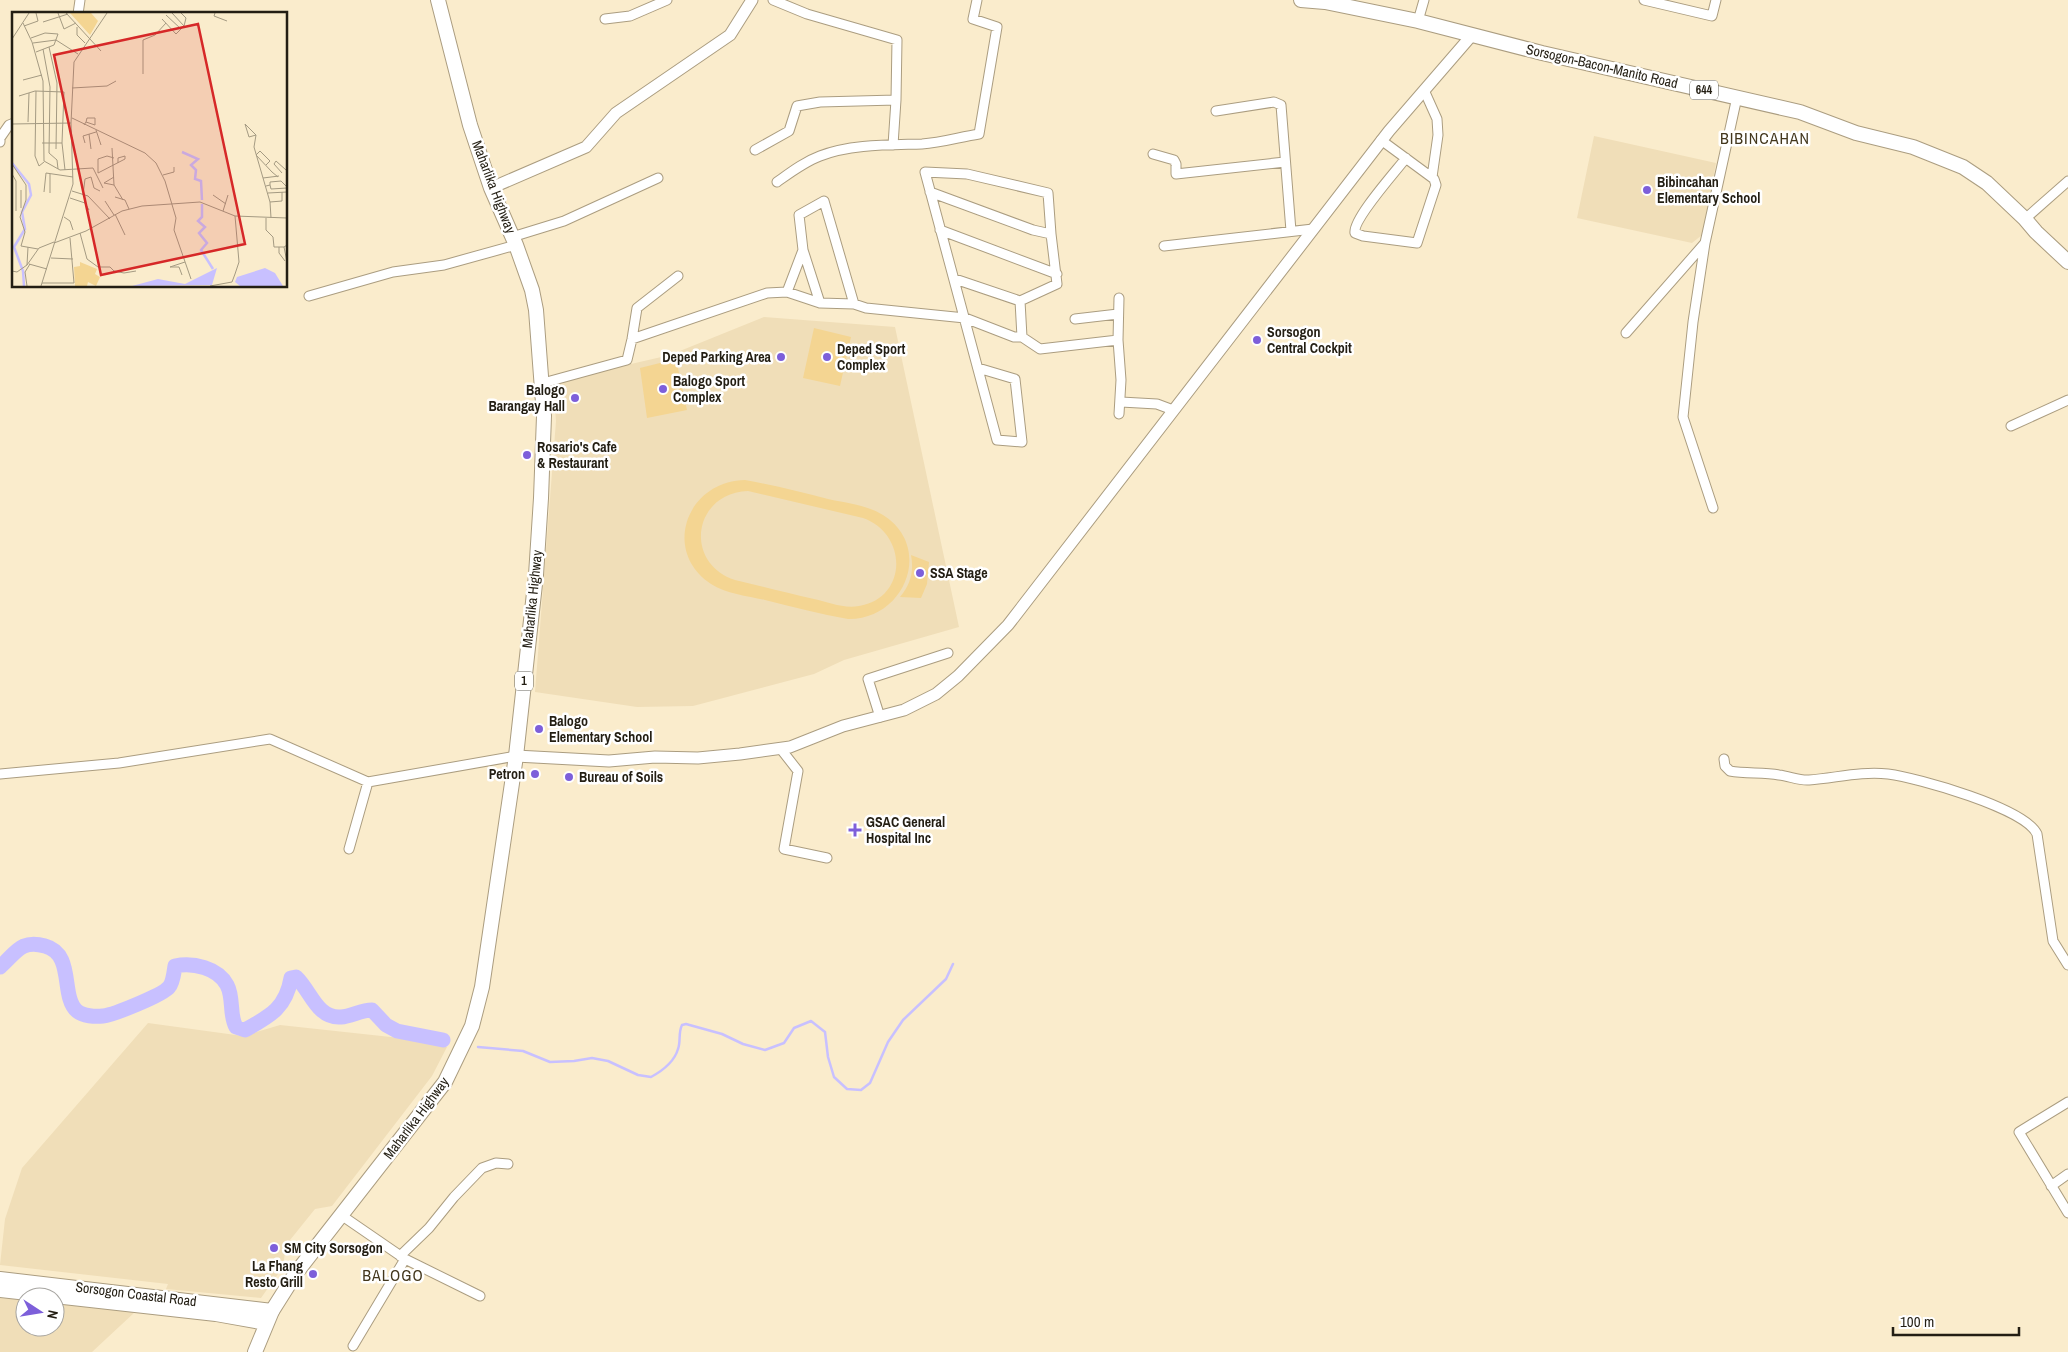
<svg xmlns="http://www.w3.org/2000/svg" width="2068" height="1352" viewBox="0 0 2068 1352" font-family="'Archivo Narrow',sans-serif">
  <style>
    .built { fill: #f0deb8 }
    .green { fill: #f4d592; fill-rule: evenodd }
    .lines { fill: none; stroke-linecap: round; stroke-linejoin: round }
    .stream { stroke: #c8c0ff; stroke-width: 2.5 }
    .river { stroke: #c8c0ff; stroke-width: 15 }
    .minor-casing { stroke: #ab9d80; stroke-width: 11 }
    .tertiary-casing { stroke: #ab9d80; stroke-width: 13 }
    .primary-casing { stroke: #ab9d80; stroke-width: 16 }
    .trunk-casing { stroke: #ab9d80; stroke-width: 16 }
    .minor { stroke: #fff; stroke-width: 9 }
    .tertiary { stroke: #fff; stroke-width: 11 }
    .primary { stroke: #fff; stroke-width: 14 }
    .trunk { stroke: #fff; stroke-width: 14 }
    .poi-dot { fill: #7d5fda; stroke: #fff; stroke-width: 2 }
    .labels { text-anchor: middle; stroke-width: 5; stroke-linejoin: round; paint-order: stroke }
    .shield { fill: #fff; stroke: #65625a; stroke-width: 1 }
    .shield-label { font-size: 12px; font-weight: bold; fill: #231e13 }
    .street-label { font-size: 14px; fill: #231e13; stroke: #fff }
    .poi-label { font-size: 14px; font-weight: bold; fill: #231e13; stroke: #fff; text-anchor: start }
    .quarter-label { font-size: 16px; letter-spacing: 1px; fill: #43371d; stroke: #fff }
    .inset-river { fill: none; stroke: #c8c0ff; stroke-width: 2.5 }
    .inset-road { fill: none; stroke: #a49a82; stroke-width: 1 }
    .view { fill: #d62828; fill-opacity: 0.15; stroke: #d62828; stroke-width: 2.5 }
    .inset-edge { fill: none; stroke: #231e13; stroke-width: 2.5 }
  </style>
  <rect width="100%" height="100%" fill="#faeccc"/>
  <path class="built" d="M 1594,136 L 1716,163 L 1702,235 L 1692,243 L 1577,218 Z
    M 764,317 L 895,327 L 959,627 L 844,660 L 814,674 L 693,706 L 637,707 L 535,692 L 556,421 L 553,382 L 670,355 Z
    M 148,1023 L 243,1036 L 280,1025 L 400,1038 L 447,1047 L 432,1076 L 332,1206 L 315,1209 L 286,1245 L 283,1267 L 261,1298 L 166,1289 L 168,1284 L 0,1265 L 5,1219 L 22,1168 Z
    M 0,1298 L 25,1300 L 25,1327 L 55,1327 L 55,1304 L 135,1312 L 92,1352 L 0,1352 Z"/>
  <path class="green" d="M 814,328 L 851,337 L 840,386 L 803,378 Z
    M 676,359 L 687,410 L 647,418 L 640,368 Z
    M 745,480 C 773,485 801,492 828,499 C 846,503 867,505 883,515 C 934,547 905,620 848,619 C 820,614 793,607 765,600 C 748,596 726,594 711,584 C 661,551 687,481 745,480 ZM 748,491 L 863,518 C 908,534 908,598 859,606 C 844,609 828,602 814,599 C 787,593 761,586 735,580 C 683,563 693,493 748,491 Z
    M 911,555 L 929,562 L 927,584 L 921,598 L 900,597 C 911,584 914,571 911,555 Z"/>
  <g class="lines">
    <path class="stream" d="M 478,1047 L 523,1051 L 550,1062 L 574,1061 L 592,1058 L 608,1061 L 638,1075 L 651,1077 C 662,1071 674,1063 678,1049 C 681,1041 678,1033 682,1025 L 686,1024 L 722,1034 L 743,1044 L 765,1050 L 784,1043 L 794,1028 L 811,1021 L 825,1032 L 828,1057 L 834,1077 L 847,1089 L 861,1090 L 870,1083 L 888,1042 L 903,1020 L 946,979 L 953,964"/>
    <path class="river" d="M 0,967 C 16,953 21,939 45,946 C 75,954 60,996 77,1011 C 83,1016 95,1017 103,1016 C 113,1015 163,995 169,987 C 173,983 174,972 175,966 C 193,962 218,968 227,985 C 234,998 229,1015 236,1027 L 245,1030 C 270,1016 286,1008 291,978 L 296,977 C 311,991 317,1019 341,1017 C 352,1016 361,1010 372,1010 L 386,1025 L 397,1031 L 443,1040"/>
    <defs>
      <path id="minor" d="M 1644,0 L 1712,16 L 1716,0
        M 78,14 L 80,0
        M 605,19 L 630,16 L 667,0
        M 1418,21 L 1424,0
        M 1424,90 L 1437,119 L 1438,135 L 1432,177
        M 1216,111 L 1274,102 L 1281,105 L 1291,231
        M 1381,140 L 1434,179 L 1436,185 L 1417,243 L 1363,236 L 1355,233 C 1352,220 1396,171 1406,158
        M 0,142 L 0,138 L 9,125 L 14,123
        M 893,145 L 896,100
        M 755,150 L 789,131 L 797,106 L 820,102 L 896,100 L 897,40 L 807,14 L 773,0
        M 1153,154 L 1174,160 L 1176,164 L 1176,174 L 1285,162
        M 777,182 C 791,172 804,162 820,156 C 851,144 889,145 922,144 C 941,143 960,137 979,134 L 997,27 L 973,19 L 977,0
        M 930,192 L 1033,230 L 1051,234
        M 2025,219 L 2068,181
        M 940,230 L 1057,274
        M 512,237 L 564,221 L 658,178
        M 1164,246 L 1313,229
        M 803,250 L 820,303
        M 955,279 L 1020,301
        M 787,292 L 803,250 L 799,215 L 824,201 L 854,304
        M 309,296 L 393,272 L 444,265 L 516,245
        M 1075,319 L 1118,314
        M 1626,333 L 1705,243
        M 632,339 L 767,293 L 787,292 L 820,303 L 854,304 L 866,308 L 965,318 L 1014,337 L 1022,337 L 1040,349 L 1118,340
        M 978,368 L 1015,379 L 1022,442 L 997,440 L 925,172 L 967,174 L 1048,193 L 1051,234 L 1057,284 L 1020,301 L 1022,337
        M 543,383 L 627,360 L 632,339 L 637,308 L 678,276
        M 1121,402 L 1157,404 L 1173,410
        M 1119,414 L 1121,380 L 1118,340 L 1119,298
        M 2011,426 L 2068,400
        M 1713,508 L 1683,417 L 1693,322 L 1705,243 L 1737,97
        M 880,717 L 868,679 L 948,653
        M 780,748 L 798,771 L 784,849 L 827,858
        M 1724,759 L 1725,766 L 1730,771 C 1746,774 1763,772 1779,775 C 1789,776 1800,781 1809,780 C 1836,778 1861,771 1888,774 C 1918,778 2025,808 2037,834 L 2053,941 L 2068,965
        M 0,774 L 119,763 L 270,739 L 368,782 L 516,756
        M 349,849 L 368,782
        M 2068,1102 L 2019,1132 L 2068,1213
        M 2051,1186 L 2068,1174
        M 341,1215 L 405,1259 L 480,1296
        M 400,1256 L 429,1228 L 454,1197 L 482,1168 L 496,1163 L 508,1164
        M 353,1346 L 405,1259"/>
      <path id="tertiary" d="M 491,188 L 586,147 L 616,113 L 730,35 L 752,0
        M 516,756 L 609,761 L 655,757 L 698,758 L 740,754 L 790,747 L 843,726 L 904,710 L 936,694 L 958,676 L 1008,625 L 1389,131 L 1472,35"/>
      <path id="primary" d="M 1301,0 L 1325,2 L 1418,21 L 1542,53 L 1800,112 L 1856,133 L 1913,147 L 1963,167 L 1987,183 L 2025,219 L 2036,232 L 2068,262
        M 272,1311 L 296,1273 L 445,1082 L 472,1026 L 482,987 L 516,756 L 536,575 L 541,498 L 544,416 L 536,310 L 532,290 L 516,245 L 491,188 L 470,125 L 438,0"/>
      <path id="trunk" d="M 0,1279 L 272,1311 L 255,1352
        M 0,1290 L 216,1314 L 266,1323"/>
    </defs>
    <use href="#minor" class="minor-casing"/>
    <use href="#tertiary" class="tertiary-casing"/>
    <use href="#primary" class="primary-casing"/>
    <use href="#trunk" class="trunk-casing"/>
    <use href="#minor" class="minor"/>
    <use href="#tertiary" class="tertiary"/>
    <use href="#primary" class="primary"/>
    <use href="#trunk" class="trunk"/>
  </g>
  <g class="poi-dot">
    <circle cx="1647" cy="190" r="5"/>
    <circle cx="1257" cy="340" r="5"/>
    <circle cx="781" cy="357" r="5"/>
    <circle cx="827" cy="357" r="5"/>
    <circle cx="663" cy="389" r="5"/>
    <circle cx="575" cy="398" r="5"/>
    <circle cx="527" cy="455" r="5"/>
    <circle cx="920" cy="573" r="5"/>
    <circle cx="539" cy="729" r="5"/>
    <circle cx="535" cy="774" r="5"/>
    <circle cx="569" cy="777" r="5"/>
    <path d="M852.5 822.5h5v5h5v5h-5v5h-5v-5h-5v-5h5z"/>
    <circle cx="274" cy="1248" r="5"/>
    <circle cx="313" cy="1274" r="5"/>
  </g>
  <g class="labels">
    <g class="shield">
      <rect x="1690" y="80.5" width="28" height="19" rx="4"/>
      <rect x="515" y="671.5" width="18" height="19" rx="4"/>
    </g>
    <g class="shield-label">
      <text x="1704" y="94">644</text>
      <text x="524" y="685">1</text>
    </g>
    <g class="street-label">
      <text transform="translate(1602 66) rotate(13)" y="5">Sorsogon-Bacon-Manito Road</text>
      <text transform="translate(494 187) rotate(69)" y="5">Maharlika Highway</text>
      <text transform="translate(532 599) rotate(-84)" y="5">Maharlika Highway</text>
      <text transform="translate(416 1118) rotate(-53)" y="5">Maharlika Highway</text>
      <text transform="translate(136 1294) rotate(7)" y="5">Sorsogon Coastal Road</text>
    </g>
    <g class="poi-label">
      <text x="1657" y="187">Bibincahan<tspan x="1657" dy="16">Elementary School</tspan></text>
      <text x="1267" y="337">Sorsogon<tspan x="1267" dy="16">Central Cockpit</tspan></text>
      <text x="837" y="354">Deped Sport<tspan x="837" dy="16">Complex</tspan></text>
      <text x="771" y="362" text-anchor="end">Deped Parking Area</text>
      <text x="673" y="386">Balogo Sport<tspan x="673" dy="16">Complex</tspan></text>
      <text x="565" y="395" text-anchor="end">Balogo<tspan x="565" dy="16">Barangay Hall</tspan></text>
      <text x="537" y="452">Rosario's Cafe<tspan x="537" dy="16">&amp; Restaurant</tspan></text>
      <text x="930" y="578">SSA Stage</text>
      <text x="549" y="726">Balogo<tspan x="549" dy="16">Elementary School</tspan></text>
      <text x="525" y="779" text-anchor="end">Petron</text>
      <text x="579" y="782">Bureau of Soils</text>
      <text x="866" y="827">GSAC General<tspan x="866" dy="16">Hospital Inc</tspan></text>
      <text x="284" y="1253">SM City Sorsogon</text>
      <text x="303" y="1271" text-anchor="end">La Fhang<tspan x="303" dy="16">Resto Grill</tspan></text>
    </g>
    <g class="quarter-label">
      <text x="1765" y="144">BIBINCAHAN</text>
      <text x="393" y="1281">BALOGO</text>
    </g>
  </g>
  <g transform="translate(12 12)">
    <rect width="275" height="275" fill="#faeccc"/>
    <path d="M 58,1 L 79,1 L 86,9 L 78,23 ZM 68,250 L 85,257 L 83,262 L 88,265 L 84,274 L 76,270 L 75,274 L 63,274 L 62,255 L 68,254 Z" fill="#f4d592"/>
    <path d="M 205,256 L 200,273 L 120,274 L 146,267 L 173,272 ZM 253,256 L 263,261 L 271,274 L 228,274 L 223,270 L 225,265 Z" fill="#c8c0ff"/>
    <path class="inset-river" d="M 170,140 L 186,147 L 179,153 L 184,158 L 183,167 L 189,169 L 190,188M 0,151 L 17,172 L 19,183 L 10,200 L 13,217 L 2,235 L 11,259 L 12,274M 190,192 L 190,205 L 186,209 L 193,215 L 187,221 L 195,231 L 189,238 L 201,257"/>
    <path class="inset-road" d="M 46,1 L 52,17 L 64,11M 54,1 L 89,39M 160,1 L 172,14 L 174,6 L 169,1M 203,1 L 202,4 L 215,9M 154,3 L 169,17M 150,7 L 164,22 L 172,14M 31,10 L 56,2M 11,11 L 20,30 L 31,69 L 32,149 L 48,158 L 81,156 L 91,176M 12,14 L 26,9 L 24,1M 65,15 L 65,23 L 73,31M 19,26 L 33,21 L 46,22 L 42,33 L 24,40M 0,27 L 17,1M 21,31 L 44,28 L 66,42M 37,35 L 45,71 L 44,137M 31,37 L 38,75 L 37,141 L 45,148 L 46,157M 131,62 L 131,28 L 143,23 L 154,11M 11,68 L 30,63M 60,76 L 95,74 L 104,69M 24,79 L 23,144 L 27,154 L 32,150M 7,84 L 23,79 L 52,80 L 50,131 L 53,158M 60,106 L 133,141 L 144,151 L 153,169 L 164,206 L 162,218 L 179,267M 16,110 L 17,81M 0,112 L 59,111M 233,112 L 244,123 L 242,135 L 258,190 L 259,206M 233,112 L 237,125 L 244,123M 72,113 L 74,110 L 75,106 L 83,106 L 83,113 L 74,110M 84,118 L 89,133M 77,122 L 79,137M 30,131 L 50,131M 73,131 L 71,124 L 84,120M 100,136 L 102,173 L 111,188M 102,146 L 95,144 L 86,147 L 86,161 L 113,147 L 113,144 L 106,146 L 106,151M 0,152 L 14,173 L 14,188 L 8,205 L 13,220 L 9,234 L 26,237M 254,153 L 258,149 L 248,139 L 244,143 L 260,160 L 266,165M 270,161 L 262,152 L 264,149 L 274,158M 0,162 L 4,169 L 4,199M 151,163 L 162,160 L 162,155M 102,165 L 92,171 L 102,173M 251,166 L 267,164M 258,173 L 259,177 L 275,176M 254,174 L 258,173 L 258,170 L 269,169 L 275,175M 60,179 L 76,184 L 98,207M 32,180 L 34,161 L 61,165M 38,181 L 38,162M 256,181 L 275,180M 71,183 L 73,167 L 79,165 L 82,176 L 88,179M 201,183 L 214,192M 103,185 L 113,188 L 117,197M 58,186 L 73,191 L 77,198M 93,189 L 102,203M 258,190 L 270,189 L 270,180M 9,196 L 9,178M 211,199 L 216,183M 103,202 L 113,223M 52,205 L 58,209 L 61,218M 254,206 L 254,218 L 261,225 L 262,235 L 272,235M 68,221 L 75,247 L 86,255 L 98,255 L 102,259 L 112,261 L 124,259M 42,231 L 74,219 L 110,199 L 130,194 L 188,190 L 223,204M 275,233 L 272,235 L 275,250M 267,235 L 267,241 L 273,249M 39,246 L 61,247M 17,252 L 35,257M 15,253 L 16,235M 158,255 L 167,255 L 170,263M 158,255 L 173,250M 0,259 L 5,260 L 15,253 L 27,236 L 42,230M 30,271 L 62,271 L 58,226M 15,274 L 13,260 L 18,252M 29,274 L 61,172 L 59,111 L 62,50 L 95,1M 198,274 L 220,270 L 223,262 L 227,250 L 223,204 L 275,206"/>
    <path class="view" d="M 186,12 L 233,232 L 89,263 L 42,43 Z"/>
    <rect width="275" height="275" class="inset-edge"/>
  </g>
  <g transform="translate(40 1312) rotate(102)"><circle r="24" fill="#ffffff" stroke="#a7a5a1"/>
  <path d="M0-4L9 19L0 12L-9 19Z" fill="#7d5fda"/>
  <text y="-8" font-size="14" font-weight="bold" text-anchor="middle" fill="#231e13">N</text>
  </g>
  <path d="M1893 1327v8h126v-8" fill="none" stroke="#231e13" stroke-width="2.5"/>
  <text x="1900" y="1327" font-size="15" fill="#231e13" stroke="#ffffff" stroke-width="4" paint-order="stroke">100 m</text>
</svg>
